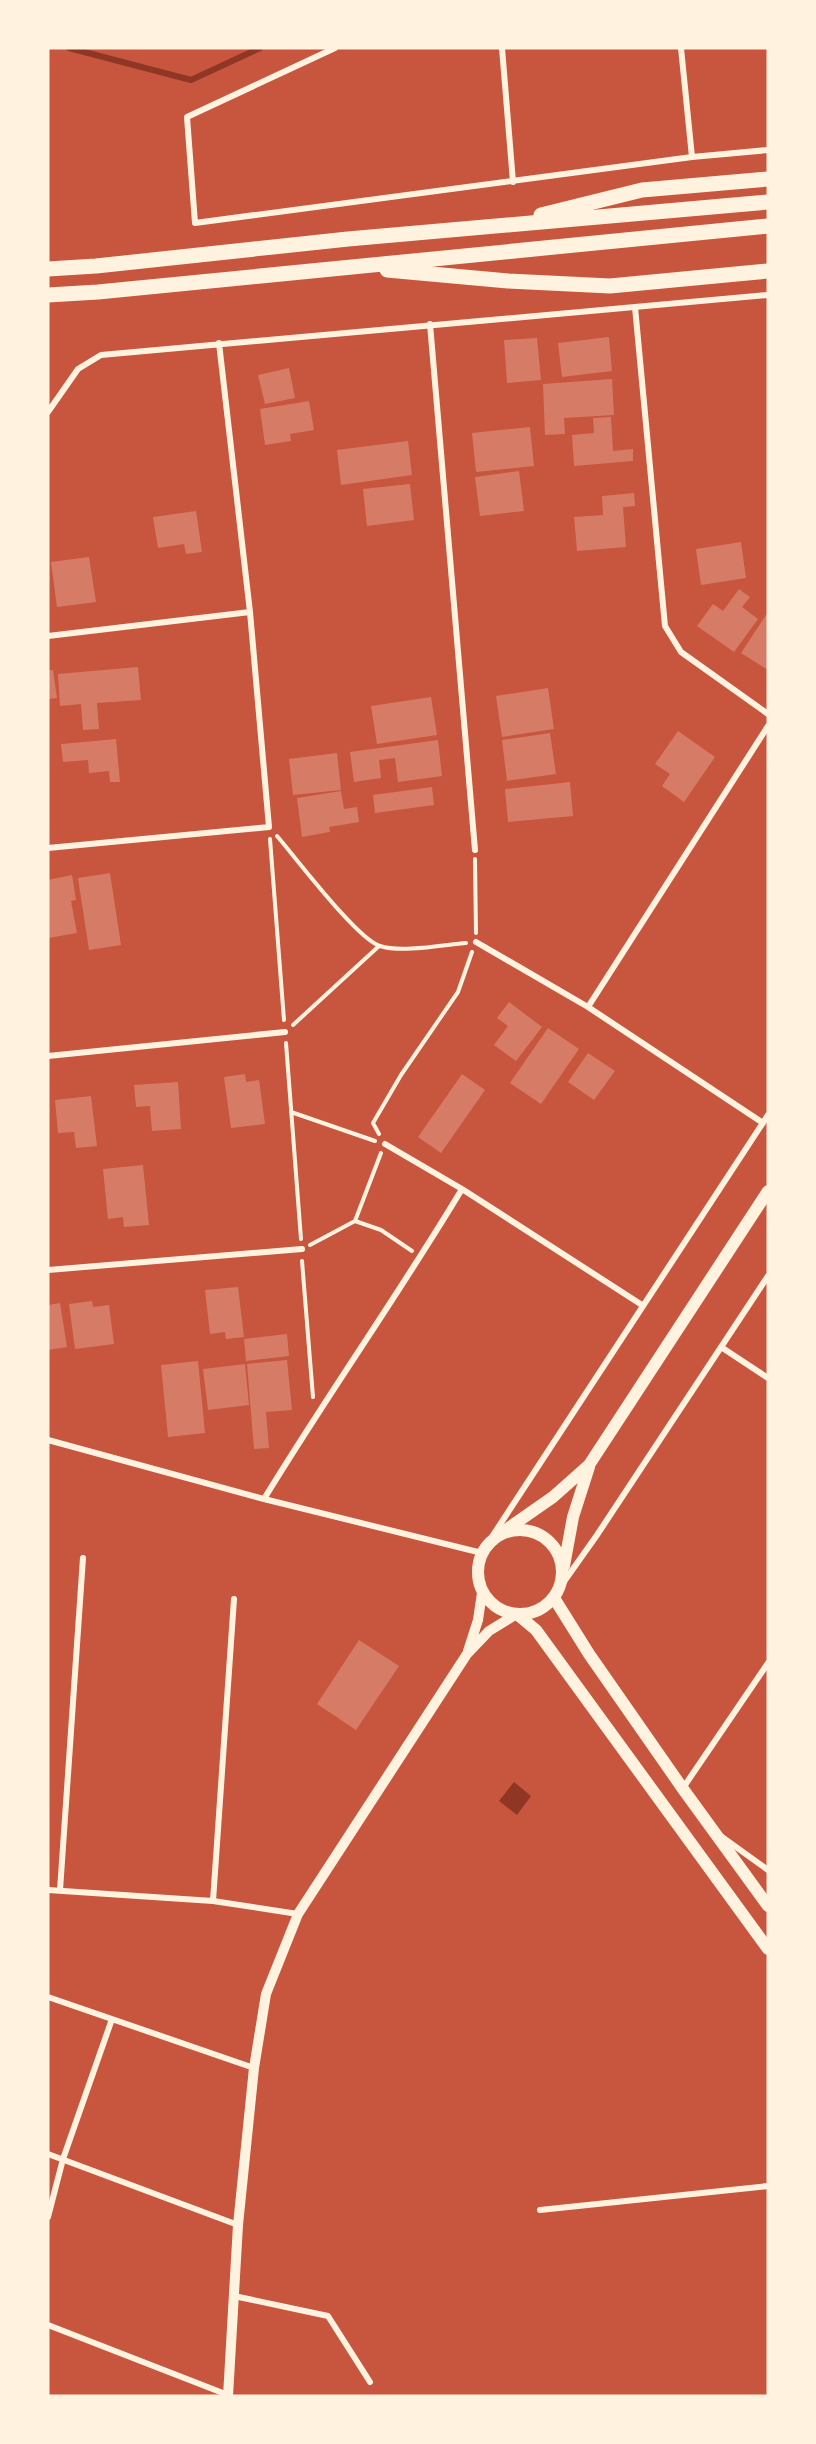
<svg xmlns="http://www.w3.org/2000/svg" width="816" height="2444" viewBox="0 0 816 2444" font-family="'Varela Round',sans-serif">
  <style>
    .water { fill: #8f3625 }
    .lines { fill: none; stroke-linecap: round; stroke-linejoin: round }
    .stream { stroke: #8f3625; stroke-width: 6 }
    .building { fill: #d67c66 }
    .path { stroke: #fff3e0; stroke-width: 4 }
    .minor { stroke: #fff3e0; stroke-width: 6 }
    .tertiary { stroke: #fff3e0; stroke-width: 10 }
    .secondary { stroke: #fff3e0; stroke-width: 12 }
    .primary { stroke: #fff3e0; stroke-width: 15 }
  </style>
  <rect width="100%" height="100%" fill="#c8553d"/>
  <path class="water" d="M 514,1782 L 531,1796 L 517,1815 L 499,1801 Z"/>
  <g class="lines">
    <path class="stream" d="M 69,48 L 191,80 L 260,48"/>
  </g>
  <path class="building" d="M 609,337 L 612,371 L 562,377 L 558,343 Z
    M 537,338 L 541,380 L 507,383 L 504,340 Z
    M 289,368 L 295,398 L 265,404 L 258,375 Z
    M 612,379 L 614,415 L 564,418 L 565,434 L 545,435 L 543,384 Z
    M 309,401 L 314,430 L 290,434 L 291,441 L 265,445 L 260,409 Z
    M 611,417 L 613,451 L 633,449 L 633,461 L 574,466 L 572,435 L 594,433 L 593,418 Z
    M 530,427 L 534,466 L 476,472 L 472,433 Z
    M 408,441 L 412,475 L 341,485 L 337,450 Z
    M 519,471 L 524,511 L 480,516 L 475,477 Z
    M 410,484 L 414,520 L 367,526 L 363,489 Z
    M 634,493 L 635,506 L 623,507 L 626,547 L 577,551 L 574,517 L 603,515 L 602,496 Z
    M 196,511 L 202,552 L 186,554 L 184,544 L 158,548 L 153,517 Z
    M 741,542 L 746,578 L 701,585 L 696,549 Z
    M 89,557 L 96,602 L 57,607 L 51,562 Z
    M 739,589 L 750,597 L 742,607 L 758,619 L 734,652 L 697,626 L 713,604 L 723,611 Z
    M 768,612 L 768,670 L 741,653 Z
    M 138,667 L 141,700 L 97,703 L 99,729 L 83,730 L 81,704 L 60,706 L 58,674 Z
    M 48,670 L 53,670 L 57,698 L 48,699 Z
    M 548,688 L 554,729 L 502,737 L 496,696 Z
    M 431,697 L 437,735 L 377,744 L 371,706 Z
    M 678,731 L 715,757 L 684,802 L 662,786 L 670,774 L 655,764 Z
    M 550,733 L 556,774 L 507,781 L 502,740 Z
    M 116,739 L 120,782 L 110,782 L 109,771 L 89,773 L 88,760 L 63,762 L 61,744 Z
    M 438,740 L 442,776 L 398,782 L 395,758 L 379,760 L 381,778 L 354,782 L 350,752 Z
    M 337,753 L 341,790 L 293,795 L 289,759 Z
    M 570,782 L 573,816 L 508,822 L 505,789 Z
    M 432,787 L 434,805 L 375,813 L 373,795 Z
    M 341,791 L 344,809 L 357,807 L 359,822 L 329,827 L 330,832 L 302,837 L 297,798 Z
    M 110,873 L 121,945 L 89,950 L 78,878 Z
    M 72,875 L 76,900 L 71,901 L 77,933 L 48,938 L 48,880 Z
    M 509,1002 L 542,1027 L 516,1061 L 494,1045 L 508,1026 L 497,1018 Z
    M 548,1028 L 579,1049 L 541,1104 L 510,1083 Z
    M 588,1053 L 615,1071 L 594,1100 L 568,1082 Z
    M 245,1074 L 246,1082 L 259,1080 L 265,1124 L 231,1128 L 224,1077 Z
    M 462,1074 L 485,1090 L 441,1153 L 418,1137 Z
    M 178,1082 L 181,1129 L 152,1131 L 150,1106 L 136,1107 L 134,1085 Z
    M 91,1096 L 97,1146 L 76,1148 L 74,1132 L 58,1133 L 55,1100 Z
    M 143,1165 L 149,1225 L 124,1227 L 123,1217 L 108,1219 L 103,1169 Z
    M 238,1287 L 244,1337 L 226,1339 L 225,1332 L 210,1334 L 205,1290 Z
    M 92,1301 L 93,1307 L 109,1305 L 114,1344 L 75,1349 L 69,1304 Z
    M 60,1303 L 67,1347 L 48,1350 L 48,1305 Z
    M 287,1334 L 289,1356 L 246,1361 L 244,1339 Z
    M 287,1360 L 292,1410 L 266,1412 L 269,1448 L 254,1449 L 247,1364 Z
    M 198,1361 L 205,1433 L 168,1437 L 161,1365 Z
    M 245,1364 L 249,1405 L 208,1410 L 203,1369 Z
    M 359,1640 L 399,1666 L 356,1730 L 317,1704 Z"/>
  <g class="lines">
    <path class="path" d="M 277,836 C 296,858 357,939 380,946 C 401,953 443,945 466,943
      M 270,839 L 284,1020
      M 475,859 L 476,933
      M 293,1025 L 379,946
      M 286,1043 L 301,1239
      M 291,1112 L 375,1141
      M 379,1134 L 373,1123 L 401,1075 L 458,992 L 472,952
      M 355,1221 L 381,1153
      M 310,1245 L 355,1221 L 381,1230 L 412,1251
      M 302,1261 L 313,1397"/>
    <path class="minor" d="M 335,48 L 187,117 L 195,223 L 692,157 L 768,150
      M 502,48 L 513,182
      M 681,48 L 692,157
      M 635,307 L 665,626 L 681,652 L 768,714
      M 430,324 L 475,850
      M 48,412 L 78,369 L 101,355 L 768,295
      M 48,636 L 250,612
      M 48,848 L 269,827 L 250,612 L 219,343
      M 476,942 L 588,1007 L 763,1123
      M 588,1007 L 768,726
      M 48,1056 L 285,1032
      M 385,1144 L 462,1189 L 642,1305
      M 48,1270 L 302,1249
      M 721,1347 L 768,1378
      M 48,1440 L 264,1499 L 482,1553
      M 264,1499 C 328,1394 399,1294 462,1189
      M 484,1549 L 768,1115
      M 556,1593 L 597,1535 L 768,1276
      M 683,1788 L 768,1663
      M 722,1837 L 768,1870
      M 48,1890 L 213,1901 L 298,1914
      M 60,1890 L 83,1558
      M 213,1901 L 234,1599
      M 48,1997 L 254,2068
      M 48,2154 L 238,2225
      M 540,2210 L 768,2186
      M 48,2217 L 63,2159 L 112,2019
      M 234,2296 L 328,2316 L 370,2382
      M 48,2325 L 228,2395"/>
    <path class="tertiary" d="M 468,1651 L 478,1620 L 482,1593
      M 228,2396 L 238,2225 L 254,2068 L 266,1994 L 298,1914 L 467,1654 L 489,1631 L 515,1615"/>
    <path class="secondary" d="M478 1572a42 42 0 1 1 84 0a42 42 0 1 1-84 0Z
      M 500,1534 L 553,1497 L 589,1465 L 768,1191
      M 564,1566 L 573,1517 L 589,1467
      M 554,1598 L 589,1654 L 683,1789 L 768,1906
      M 518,1615 L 536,1630 L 768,1949"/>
    <path class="primary" d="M 541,215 L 642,190 L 768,179
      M 48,269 L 96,266 L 348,239 L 768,202
      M 387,270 L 508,281 L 610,286 L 768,271
      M 48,295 L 98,292 L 768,226"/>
  </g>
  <rect width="816" height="2444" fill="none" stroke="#fff3e0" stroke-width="99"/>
</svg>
